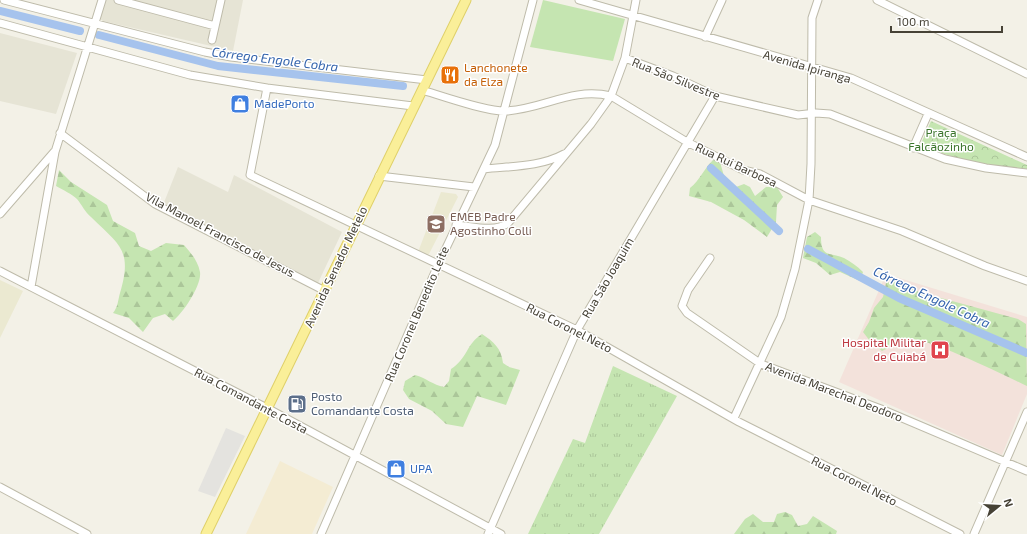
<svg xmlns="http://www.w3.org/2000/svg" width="1027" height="534" viewBox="0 0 1027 534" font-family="'Exo 2',sans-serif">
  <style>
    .residential { fill: #e6e4d5 }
    .commercial { fill: #f4ecd3 }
    .education { fill: #ebe9d1 }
    .medical { fill: #f3e2db }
    .grass { fill: url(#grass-tufts) }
    .forest { fill: url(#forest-firs) }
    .park { fill: url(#park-crowns) }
    .pitch { fill: #c5e5b1 }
    .parking { fill: #e4e3df }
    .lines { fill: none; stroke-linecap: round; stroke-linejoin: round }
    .canal { stroke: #a6c3ed; stroke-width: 8 }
    .minor-casing { stroke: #bebbaa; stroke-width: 9 }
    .major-casing { stroke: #dfd069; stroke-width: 11 }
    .minor { stroke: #fff; stroke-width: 7 }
    .major { stroke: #faef99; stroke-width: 9 }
    .labels { text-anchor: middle; stroke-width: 3; stroke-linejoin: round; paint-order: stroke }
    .street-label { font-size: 12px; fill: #464236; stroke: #fff }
    .food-label { font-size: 12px; fill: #c56008; stroke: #fff; text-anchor: start }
    .shop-label { font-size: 12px; fill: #366cbe; stroke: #fff; text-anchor: start }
    .park-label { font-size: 12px; fill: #3b752c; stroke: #fff }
    .education-label { font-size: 12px; fill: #785e54; stroke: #fff; text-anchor: start }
    .health-label { font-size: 12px; fill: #be3a42; stroke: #fff; text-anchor: end }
    .service-label { font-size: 12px; fill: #4e5e75; stroke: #fff; text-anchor: start }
    .water-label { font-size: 13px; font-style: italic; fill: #3464ad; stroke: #fff }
  </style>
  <defs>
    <pattern id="grass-tufts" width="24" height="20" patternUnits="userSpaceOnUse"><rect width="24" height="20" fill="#c5e5b1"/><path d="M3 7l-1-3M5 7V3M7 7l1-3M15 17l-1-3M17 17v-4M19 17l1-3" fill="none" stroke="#abc699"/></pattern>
    <pattern id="forest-firs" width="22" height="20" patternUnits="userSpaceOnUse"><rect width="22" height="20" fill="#c5e5b1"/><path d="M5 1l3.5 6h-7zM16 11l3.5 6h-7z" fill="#abc699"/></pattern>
    <pattern id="park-crowns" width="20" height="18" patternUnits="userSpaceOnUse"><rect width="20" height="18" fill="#c5e5b1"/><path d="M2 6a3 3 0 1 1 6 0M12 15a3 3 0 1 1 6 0" fill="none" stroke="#abc699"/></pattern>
  </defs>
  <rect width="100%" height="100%" fill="#f3f1e7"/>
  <path class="residential" d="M 106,0 L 243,0 L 233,51 L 103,21 L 100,19 Z
    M 0,33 L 77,53 L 56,114 L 0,101 Z
    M 178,167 L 228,192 L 234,175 L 342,232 L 318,283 L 163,205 Z"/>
  <path class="commercial" d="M 280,461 L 333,487 L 312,534 L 246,534 Z"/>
  <path class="education" d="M 441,192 L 456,194 L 458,197 L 429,254 L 426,256 L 418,252 Z
    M 0,280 L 23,291 L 0,338 Z"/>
  <path class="medical" d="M 886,274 L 1027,317 L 1027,394 L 1002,455 L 839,382 Z"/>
  <path class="grass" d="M 613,366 L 677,396 L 599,534 L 528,534 L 573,439 L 585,443 Z"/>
  <path class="forest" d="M 713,160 L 720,162 L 724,176 L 736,187 L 744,184 L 750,187 L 755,196 L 766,187 L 777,187 L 783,197 L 777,205 L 776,222 L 767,237 L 744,220 L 711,202 L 689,196 L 690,188 C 700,180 703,170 713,160 Z
    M 59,170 L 71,182 L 107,205 L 113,221 L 135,233 L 139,246 L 151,251 L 166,243 L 184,245 C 191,253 198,261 200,272 C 202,285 183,313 173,321 L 165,314 L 153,318 L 143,332 L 129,318 L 113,313 C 118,307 118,300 120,293 C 133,249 119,245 91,217 C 85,212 82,205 77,199 C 72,194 63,190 56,186 Z
    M 815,232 L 821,237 C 821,258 830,252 844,258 C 851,262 857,266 863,272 L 860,281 L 840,272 L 830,275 L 816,263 L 803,258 L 807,237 Z
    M 893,281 L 906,284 L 919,292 L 1018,319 L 1026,324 L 1027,386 C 1006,376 925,336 907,339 C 903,339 887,349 882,351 L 870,341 L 863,332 L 869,322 L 874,308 L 883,297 L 886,283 Z
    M 482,334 C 494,342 501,348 503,363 L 509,367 L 520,370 L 506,405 L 477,396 L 463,427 L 446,424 L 432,411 L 409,399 L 403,390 L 405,381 L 415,375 C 426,378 433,385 444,387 L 449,381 L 451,369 C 468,358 466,344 482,334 Z
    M 785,512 L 792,515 L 798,526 L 807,524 L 813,516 L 837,531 L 836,534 L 734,534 L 745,519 L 753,514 L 763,522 L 774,522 L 777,514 Z"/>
  <path class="park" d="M 931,121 L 1027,165 L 1027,170 C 990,166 955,159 920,146 Z"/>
  <path class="pitch" d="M 543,0 L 625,19 L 613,61 L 530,47 Z"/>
  <path class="parking" d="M 226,428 L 245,436 L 215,497 L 198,491 Z"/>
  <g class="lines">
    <path class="canal" d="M 0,11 L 80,31
      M 99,35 L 218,66 L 403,86
      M 711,168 L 779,231
      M 808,249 L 899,298 L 1027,353"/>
    <defs>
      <path id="minor" d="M 4,0 L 205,52 L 231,57 L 427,80
        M 118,0 L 215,26
        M 579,0 L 851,78 L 1027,157
        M 877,0 L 1027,74
        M 0,23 L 190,75 L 267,88 L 413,106
        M 705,37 L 722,0
        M 212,40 L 221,0
        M 625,58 L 673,76 L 715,96 L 798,115 L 816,113 L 830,114 L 945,159 L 986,168 L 1027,173
        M 267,88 L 250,175 L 577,330 L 739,422 L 960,534
        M 422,90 C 442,96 487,112 506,111 C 544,109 571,87 611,96 L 687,142 L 743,170 L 760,174 L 809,200 L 902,231 L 985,266 L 1027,281
        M 60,133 L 155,204 L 325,291
        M 913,148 L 928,114
        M 484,169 C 511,166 540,167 564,154
        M 379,176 L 474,187
        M 0,214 L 54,152
        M 456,225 C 471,226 495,233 508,223 L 591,124 L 611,96 L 625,58 L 636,0
        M 710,258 L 688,290 L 682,306 L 687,313 L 761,364 L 881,409 L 1027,471
        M 0,271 L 267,408 L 501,534
        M 31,287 L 55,152 L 102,0
        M 734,418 L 781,317 L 795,269 L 809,200 L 811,164 L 812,18 L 818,0
        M 0,487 L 87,534
        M 321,534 L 438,265 L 495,145 L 533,0
        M 488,534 L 577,330 L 715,96
        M 974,534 L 1027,412"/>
      <path id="major" d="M 206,534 C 293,356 379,177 466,0"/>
    </defs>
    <use href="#minor" class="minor-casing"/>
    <use href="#major" class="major-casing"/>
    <use href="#minor" class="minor"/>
    <use href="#major" class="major"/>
  </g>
  <defs>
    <symbol id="restaurant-square" viewBox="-11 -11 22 22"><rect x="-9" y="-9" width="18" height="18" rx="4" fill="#e8710a" stroke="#fff"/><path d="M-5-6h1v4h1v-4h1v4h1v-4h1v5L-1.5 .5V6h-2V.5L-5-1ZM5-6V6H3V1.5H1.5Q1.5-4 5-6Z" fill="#fff"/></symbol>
    <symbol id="shop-square" viewBox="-11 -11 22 22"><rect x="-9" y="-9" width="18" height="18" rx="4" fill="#3f7fe0" stroke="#fff"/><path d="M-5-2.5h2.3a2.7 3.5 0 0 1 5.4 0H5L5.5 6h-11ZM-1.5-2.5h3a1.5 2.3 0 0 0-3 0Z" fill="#fff"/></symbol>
    <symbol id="school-square" viewBox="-11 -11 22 22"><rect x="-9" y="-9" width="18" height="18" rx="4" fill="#8d6e63" stroke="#fff"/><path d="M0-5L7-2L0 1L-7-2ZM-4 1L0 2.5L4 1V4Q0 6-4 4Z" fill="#fff"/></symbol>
    <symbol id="hospital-square" viewBox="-11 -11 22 22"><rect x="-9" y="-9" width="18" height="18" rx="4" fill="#e0444e" stroke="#fff"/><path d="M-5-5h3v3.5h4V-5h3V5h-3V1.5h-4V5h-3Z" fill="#fff"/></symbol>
    <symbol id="fuel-square" viewBox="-11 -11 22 22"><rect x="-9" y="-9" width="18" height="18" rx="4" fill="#5c6f8a" stroke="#fff"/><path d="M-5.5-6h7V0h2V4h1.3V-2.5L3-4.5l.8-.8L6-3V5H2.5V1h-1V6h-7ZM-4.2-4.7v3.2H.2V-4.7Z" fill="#fff"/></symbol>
  </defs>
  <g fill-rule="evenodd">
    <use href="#restaurant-square" x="439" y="64" width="22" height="22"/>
    <use href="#shop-square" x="229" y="93" width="22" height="22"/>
    <use href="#school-square" x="425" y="213" width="22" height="22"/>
    <use href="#hospital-square" x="929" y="339" width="22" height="22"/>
    <use href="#fuel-square" x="286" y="393" width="22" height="22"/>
    <use href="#shop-square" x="385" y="458" width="22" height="22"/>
  </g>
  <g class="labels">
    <g class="street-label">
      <text transform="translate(807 67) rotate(16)" y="4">Avenida Ipiranga</text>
      <text transform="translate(676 79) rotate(22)" y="4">Rua São Silvestre</text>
      <text transform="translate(736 165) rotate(25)" y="4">Rua Rui Barbosa</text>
      <text transform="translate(220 235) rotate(28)" y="4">Vila Manoel Francisco de Jesus</text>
      <text transform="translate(336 267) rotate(-65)" y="4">Avenida Senador Metelo</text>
      <text transform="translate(608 278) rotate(-60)" y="4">Rua São Joaquim</text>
      <text transform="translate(417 314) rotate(-67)" y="4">Rua Coronel Benedito Leite</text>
      <text transform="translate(569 328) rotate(27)" y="4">Rua Coronel Neto</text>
      <text transform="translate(834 392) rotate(21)" y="4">Avenida Marechal Deodoro</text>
      <text transform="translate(251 401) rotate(28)" y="4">Rua Comandante Costa</text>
      <text transform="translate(854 481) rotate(27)" y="4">Rua Coronel Neto</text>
    </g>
    <g class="food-label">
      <text x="464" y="72">Lanchonete<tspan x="464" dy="14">da Elza</tspan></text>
    </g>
    <g class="shop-label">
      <text x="254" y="108">MadePorto</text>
      <text x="410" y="473">UPA</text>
    </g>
    <g class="park-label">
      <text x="941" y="137">Praça<tspan x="941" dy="14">Falcãozinho</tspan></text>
    </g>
    <g class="education-label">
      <text x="450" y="221">EMEB Padre<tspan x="450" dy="14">Agostinho Colli</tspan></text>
    </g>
    <g class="health-label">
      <text x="926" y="347">Hospital Militar<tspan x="926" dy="14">de Cuiabá</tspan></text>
    </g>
    <g class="service-label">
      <text x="311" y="401">Posto<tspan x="311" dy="14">Comandante Costa</tspan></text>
    </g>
    <g class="water-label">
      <text transform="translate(275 59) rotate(7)" y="5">Córrego Engole Cobra</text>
      <text transform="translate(932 297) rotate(25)" y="5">Córrego Engole Cobra</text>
    </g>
  </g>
  <g transform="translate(999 506) rotate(72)" stroke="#ffffff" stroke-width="3" paint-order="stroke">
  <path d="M0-3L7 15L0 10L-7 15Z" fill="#464236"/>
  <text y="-6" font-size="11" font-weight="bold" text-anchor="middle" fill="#464236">N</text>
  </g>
  <path d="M891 26v6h111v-6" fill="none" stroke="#464236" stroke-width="2"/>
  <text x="897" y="26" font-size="12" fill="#464236" stroke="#ffffff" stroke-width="3" paint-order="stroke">100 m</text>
</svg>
